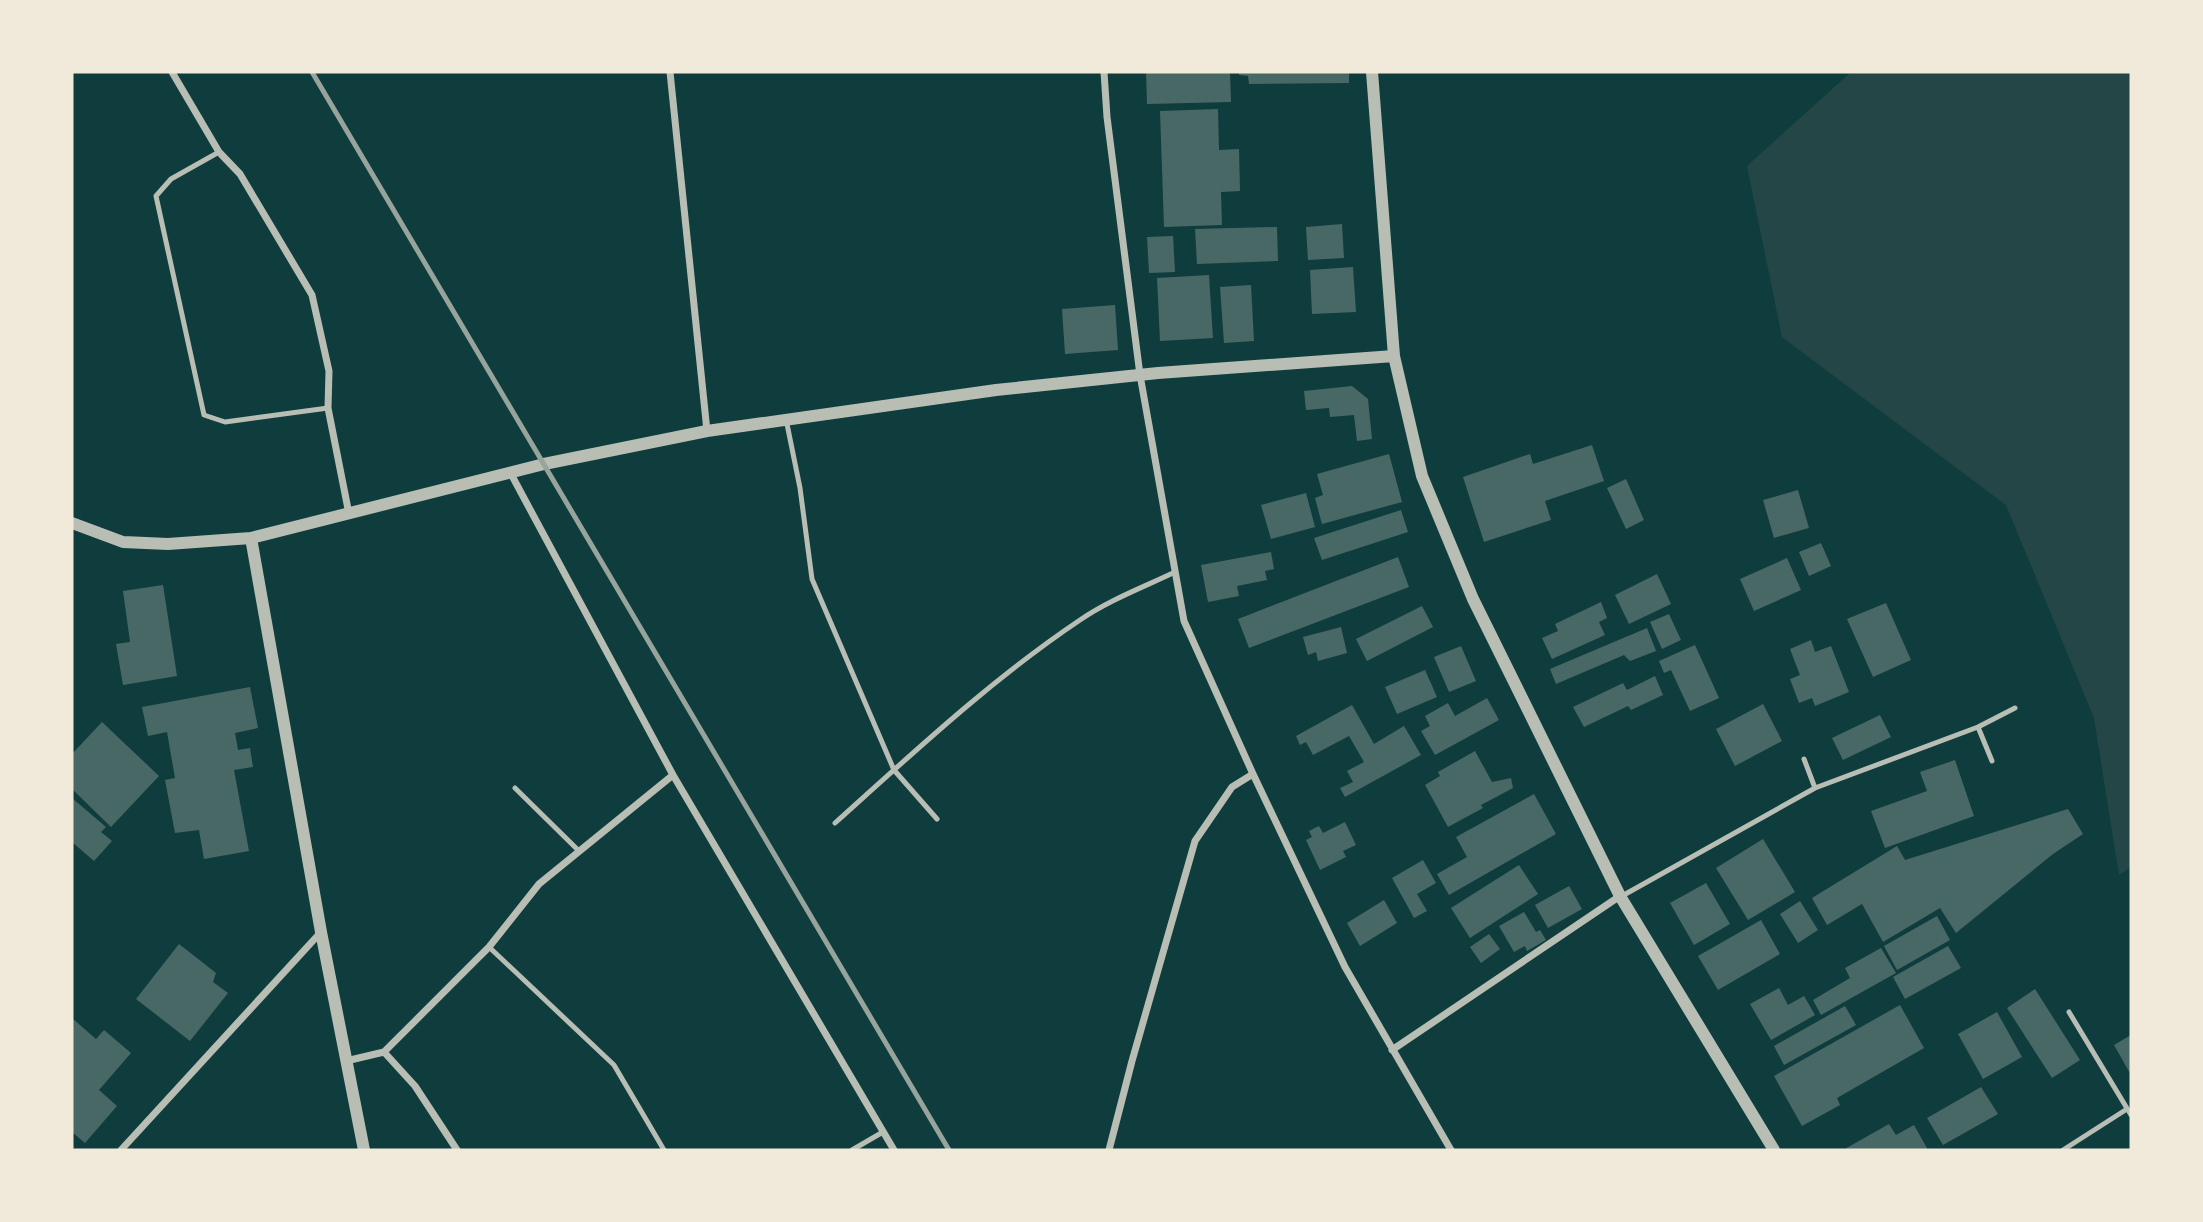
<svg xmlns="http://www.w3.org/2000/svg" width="2203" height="1222" viewBox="0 0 2203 1222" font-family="Barlow,sans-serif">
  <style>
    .green { fill: #244646 }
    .building { fill: #486865 }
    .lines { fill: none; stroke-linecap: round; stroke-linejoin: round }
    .service { stroke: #b8beb3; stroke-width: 5 }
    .minor { stroke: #b8beb3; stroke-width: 7 }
    .tertiary { stroke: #b8beb3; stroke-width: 12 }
    .rail { stroke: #97a49c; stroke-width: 5 }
  </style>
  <rect width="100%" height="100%" fill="#0f3d3e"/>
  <path class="green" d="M 1851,72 L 2131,72 L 2131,867 L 2119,875 L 2094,718 L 2006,505 L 1782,337 L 1747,166 Z"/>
  <path class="building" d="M 1146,72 L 1230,72 L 1231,102 L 1147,104 Z
    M 1239,72 L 1349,72 L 1349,83 L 1249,84 L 1248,76 L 1239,75 Z
    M 1218,109 L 1219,150 L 1239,149 L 1240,191 L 1221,192 L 1222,225 L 1164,227 L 1160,111 Z
    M 1342,224 L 1344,258 L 1308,260 L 1306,227 Z
    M 1277,227 L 1278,261 L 1197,264 L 1195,229 Z
    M 1173,236 L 1175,272 L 1149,273 L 1147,237 Z
    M 1353,267 L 1356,312 L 1312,314 L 1310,270 Z
    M 1209,275 L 1213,338 L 1160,341 L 1157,278 Z
    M 1251,285 L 1254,341 L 1224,343 L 1220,287 Z
    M 1115,305 L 1118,350 L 1065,354 L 1062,309 Z
    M 1352,386 L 1368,399 L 1372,439 L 1357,441 L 1354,415 L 1330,417 L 1329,408 L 1306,410 L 1304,391 Z
    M 1592,445 L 1604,481 L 1545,501 L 1551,520 L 1484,542 L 1463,477 L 1530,454 L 1533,464 Z
    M 1389,454 L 1402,502 L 1322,524 L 1315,498 L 1323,495 L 1317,474 Z
    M 1626,479 L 1644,520 L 1626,529 L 1607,488 Z
    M 1798,490 L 1809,528 L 1774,538 L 1763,500 Z
    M 1306,493 L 1315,527 L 1271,539 L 1261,505 Z
    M 1401,510 L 1408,532 L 1322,560 L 1314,538 Z
    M 1821,543 L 1831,566 L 1809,576 L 1799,552 Z
    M 1271,552 L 1274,569 L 1265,571 L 1267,580 L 1237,586 L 1239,596 L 1208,602 L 1201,565 Z
    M 1398,557 L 1409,587 L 1249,648 L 1238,619 Z
    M 1787,558 L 1801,590 L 1754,611 L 1740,579 Z
    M 1657,574 L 1671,604 L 1629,624 L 1615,595 Z
    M 163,585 L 177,676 L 123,685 L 116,644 L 130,642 L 123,591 Z
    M 1601,602 L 1607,618 L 1599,622 L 1605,635 L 1552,659 L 1542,638 L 1558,631 L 1555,624 Z
    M 1886,603 L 1911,660 L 1873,677 L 1847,619 Z
    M 1422,606 L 1433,627 L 1367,661 L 1356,639 Z
    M 1669,614 L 1681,640 L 1662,649 L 1650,622 Z
    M 1341,627 L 1347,653 L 1318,661 L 1316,652 L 1308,655 L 1303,637 Z
    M 1647,628 L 1656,651 L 1630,661 L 1624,655 L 1556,684 L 1550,669 Z
    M 1811,640 L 1815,652 L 1831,646 L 1849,692 L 1815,706 L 1812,698 L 1799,703 L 1790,679 L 1800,675 L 1790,649 Z
    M 1695,645 L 1719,698 L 1690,711 L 1671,670 L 1664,673 L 1659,661 Z
    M 1461,646 L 1476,681 L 1449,692 L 1434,657 Z
    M 1425,670 L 1437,697 L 1397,714 L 1385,687 Z
    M 1655,676 L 1663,695 L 1631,710 L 1628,706 L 1584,727 L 1573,707 L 1623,683 L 1627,690 Z
    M 250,687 L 258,728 L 235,733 L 238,750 L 250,748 L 253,767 L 234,770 L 249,851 L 204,859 L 199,830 L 175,833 L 165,780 L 175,778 L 167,732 L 148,736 L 142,707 Z
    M 1487,698 L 1499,720 L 1435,755 L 1421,731 L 1430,726 L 1425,716 L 1448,703 L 1455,716 Z
    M 1763,704 L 1782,741 L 1735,766 L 1716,729 Z
    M 1352,705 L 1374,744 L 1404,726 L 1421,755 L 1345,797 L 1340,788 L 1353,782 L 1347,771 L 1364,762 L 1349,736 L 1313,755 L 1306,742 L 1300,745 L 1296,736 Z
    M 1880,715 L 1891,737 L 1843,760 L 1832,738 Z
    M 102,722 L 159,776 L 111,827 L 72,789 L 72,754 Z
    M 1475,751 L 1492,782 L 1511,778 L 1513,788 L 1481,805 L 1483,808 L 1448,827 L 1425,785 L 1440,776 L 1438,772 Z
    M 1955,760 L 1974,816 L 1885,848 L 1871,811 L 1927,791 L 1920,772 Z
    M 1534,794 L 1556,834 L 1449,895 L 1437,874 L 1467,857 L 1456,837 Z
    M 72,798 L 106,827 L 101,832 L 112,841 L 94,861 L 72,842 Z
    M 2068,809 L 2083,834 L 2053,854 L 1956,933 L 1940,908 L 1883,942 L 1862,904 L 1827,925 L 1812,898 L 1897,846 L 1905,860 Z
    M 1345,822 L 1356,845 L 1343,851 L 1346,857 L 1320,870 L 1306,840 L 1312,837 L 1309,831 L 1319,826 L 1323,833 Z
    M 1763,839 L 1795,892 L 1748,920 L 1716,868 Z
    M 1423,860 L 1436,883 L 1417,894 L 1427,911 L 1414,918 L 1392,878 Z
    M 1519,865 L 1538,894 L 1470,938 L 1451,908 Z
    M 1706,883 L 1730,924 L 1694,945 L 1670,903 Z
    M 1569,886 L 1582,909 L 1548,928 L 1535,905 Z
    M 1384,900 L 1397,923 L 1360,946 L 1347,923 Z
    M 1800,901 L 1818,930 L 1798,943 L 1780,914 Z
    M 1524,912 L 1536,932 L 1540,930 L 1546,940 L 1527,951 L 1525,946 L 1514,952 L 1499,926 Z
    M 1937,916 L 1950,940 L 1897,970 L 1884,946 Z
    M 1761,920 L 1780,954 L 1718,990 L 1698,956 Z
    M 1489,934 L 1500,949 L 1481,963 L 1470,947 Z
    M 179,944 L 216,973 L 213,982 L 228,993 L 190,1041 L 136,999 Z
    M 1948,946 L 1961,968 L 1905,999 L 1893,977 Z
    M 1881,948 L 1896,973 L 1821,1015 L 1813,1000 L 1850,978 L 1845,968 Z
    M 1779,988 L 1788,1005 L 1804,996 L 1815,1015 L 1771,1040 L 1750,1004 Z
    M 2035,989 L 2080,1060 L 2052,1078 L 2007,1008 Z
    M 1900,1005 L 1924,1048 L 1837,1098 L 1840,1105 L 1802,1126 L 1774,1076 Z
    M 1845,1006 L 1856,1025 L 1784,1065 L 1774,1046 Z
    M 1997,1012 L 2022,1057 L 1983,1079 L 1958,1034 Z
    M 72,1018 L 96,1039 L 104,1030 L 131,1053 L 99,1090 L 117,1106 L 85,1143 L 72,1132 Z
    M 2131,1035 L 2131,1075 L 2114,1045 Z
    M 1981,1087 L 1998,1114 L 1943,1145 L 1927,1118 Z
    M 1889,1124 L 1896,1135 L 1914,1125 L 1928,1150 L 1843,1150 Z"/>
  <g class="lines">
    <path class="service" d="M 219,152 L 171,179 L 156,196 L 204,415 L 225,422 L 328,408
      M 786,419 L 800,488 L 812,579 L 894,770 L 937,819
      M 1978,727 L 1992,761
      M 515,788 L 579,851
      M 1815,788 L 1978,727 L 2015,708
      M 835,823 C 914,752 992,679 1080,620 C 1109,600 1144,587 1175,572
      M 1622,896 L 1815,788 L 1804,759
      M 489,947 L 614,1065 L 664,1150
      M 2069,1012 L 2131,1115
      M 852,1150 L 883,1132
      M 2063,1150 L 2127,1109"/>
    <path class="minor" d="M 172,72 L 219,152 L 240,174 L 312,295 L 329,371 L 328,408 L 349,514
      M 670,72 L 707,431
      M 1104,72 L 1107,117 L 1140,375 L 1184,621 L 1253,774 L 1345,967 L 1451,1150
      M 511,474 L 673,775 L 894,1150
      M 1392,1050 L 1620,896
      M 384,1052 L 415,1086 L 457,1150
      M 346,1061 L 384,1052 L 489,947 L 539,884 L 673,775
      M 121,1150 L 321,932
      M 1109,1150 L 1132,1061 L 1195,841 L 1232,787 L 1253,774"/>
    <path class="tertiary" d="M 1372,72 L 1394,356 L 1422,476 L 1473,599 L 1620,896 L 1774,1150
      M 72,523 L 123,542 L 168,544 L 251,538 L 544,464 L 707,431 L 996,390 L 1158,373 L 1394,356
      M 251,538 L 321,932 L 364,1150"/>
    <path class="rail" d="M 312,72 L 949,1150"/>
  </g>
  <rect width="2203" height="1222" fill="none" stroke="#f1e9da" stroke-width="147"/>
</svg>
